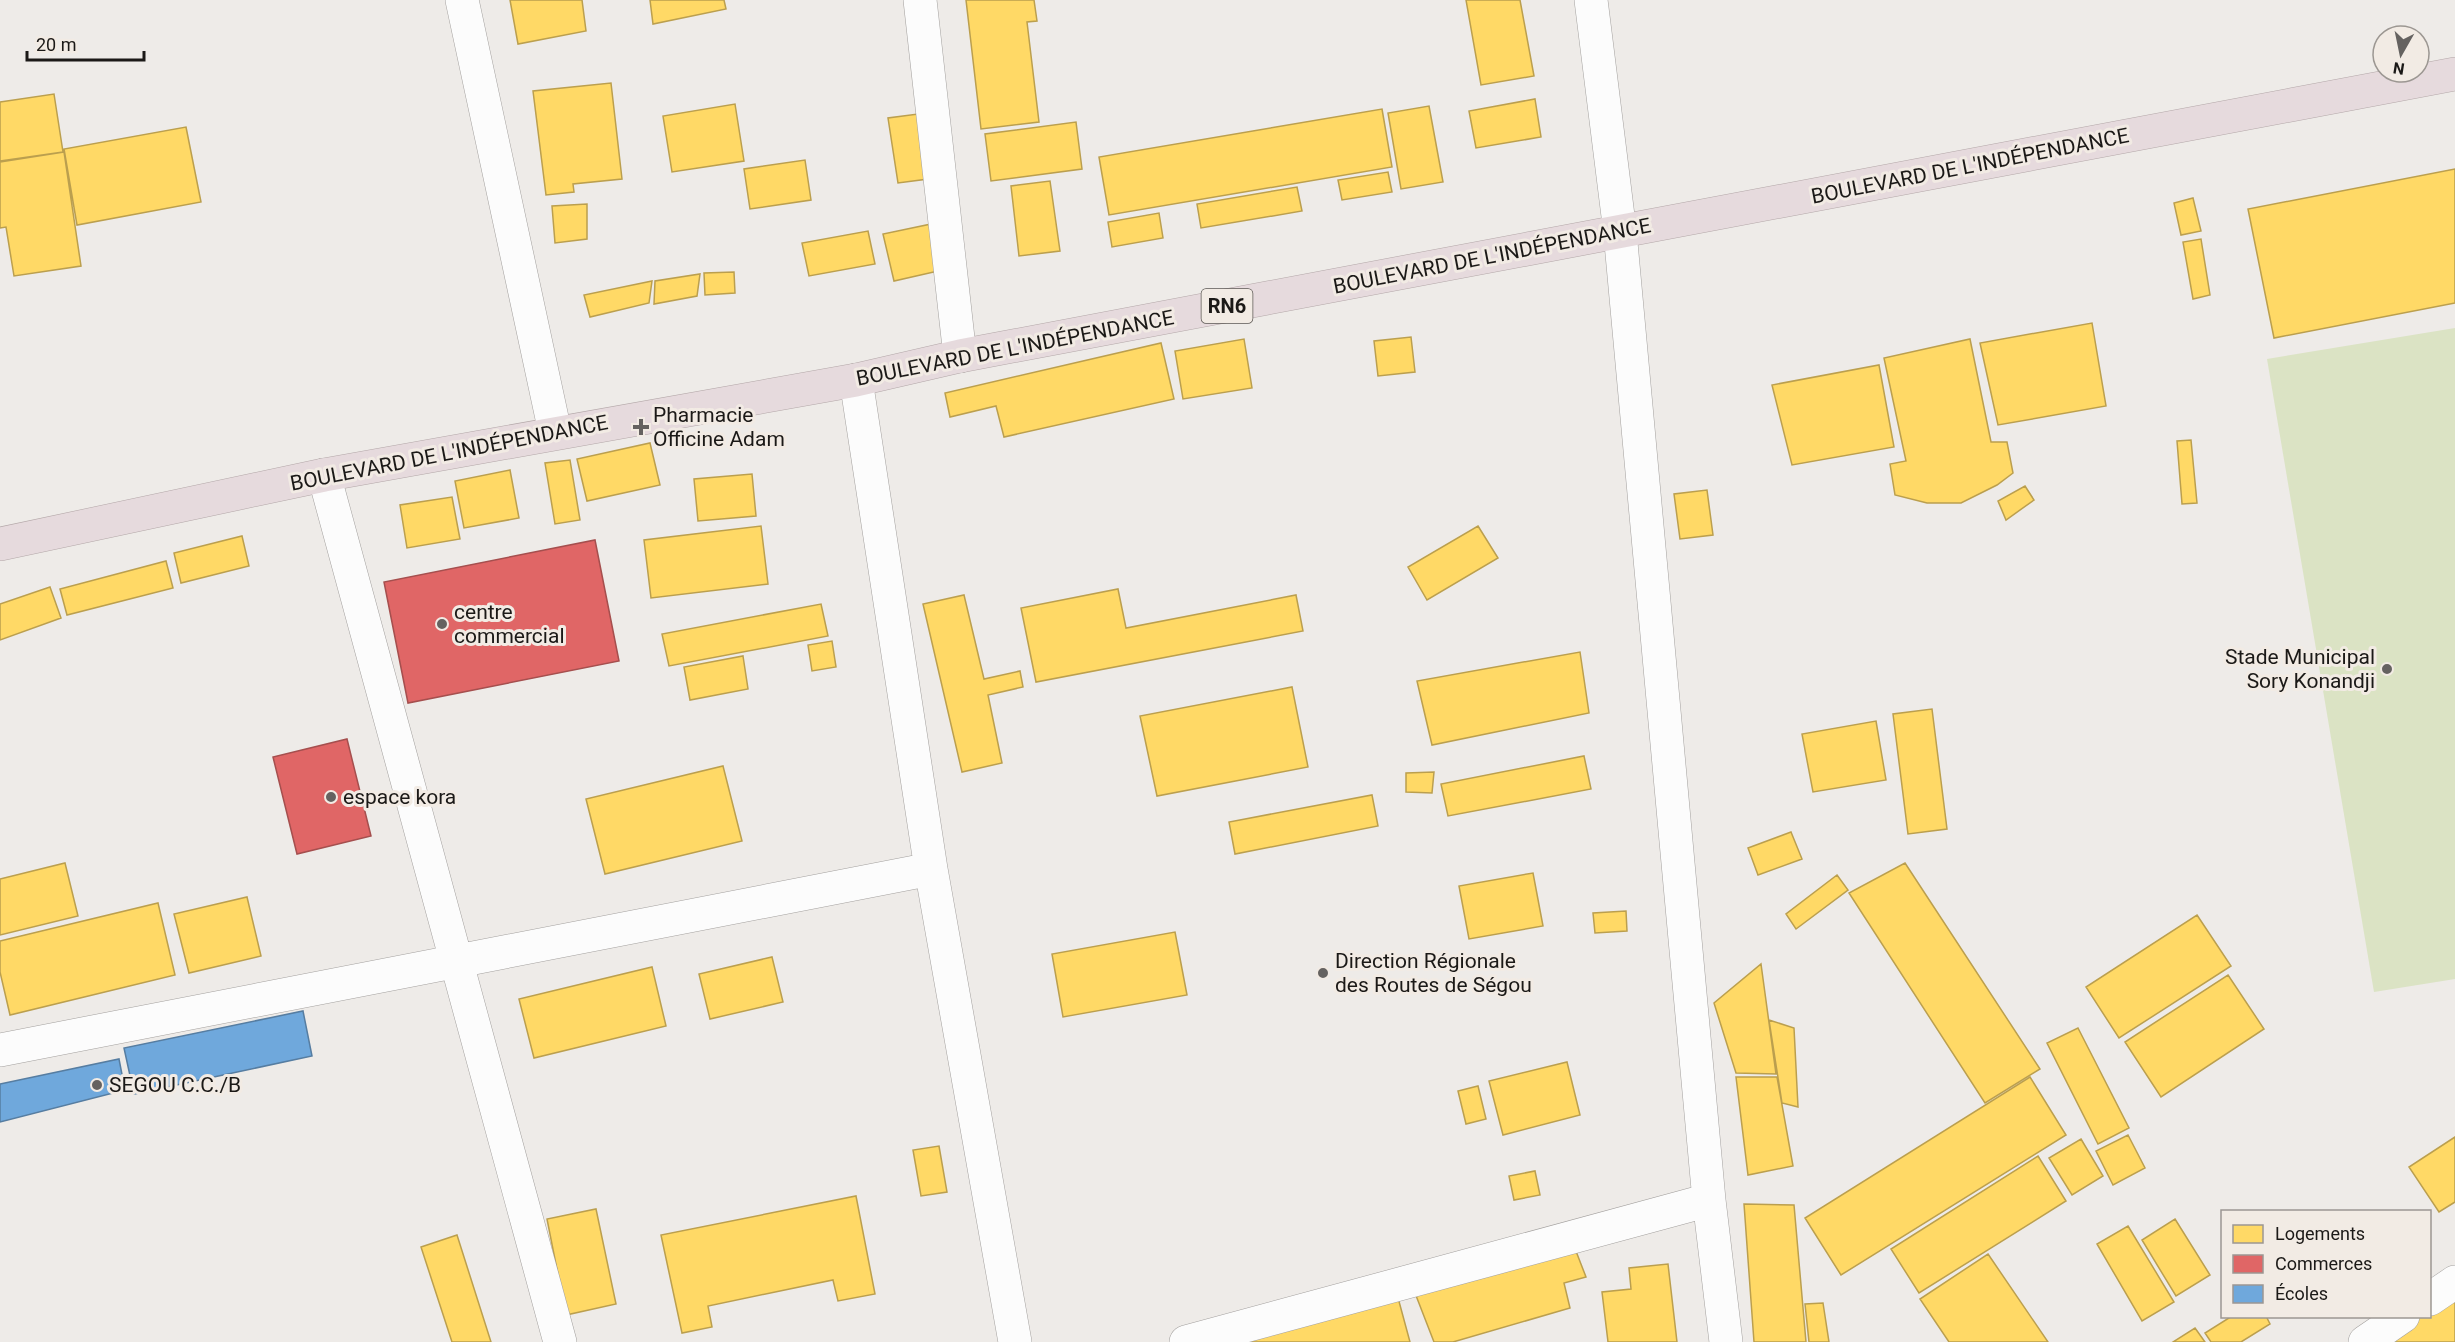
<svg xmlns="http://www.w3.org/2000/svg" width="2455" height="1342" viewBox="0 0 2455 1342" font-family="Roboto,sans-serif">
  <style>
    .green { fill: #dbe3c4 }
    .homes { fill: #ffd966; stroke: #bb9f4e; stroke-width: 1.5 }
    .shops { fill: #e06666; stroke: #a54f4e; stroke-width: 1.5 }
    .schools { fill: #6fa8dc; stroke: #567da1; stroke-width: 1.5 }
    .lines { fill: none; stroke-linecap: round; stroke-linejoin: round }
    .minor-casing { stroke: #a3a09e; stroke-width: 34 }
    .highway-casing { stroke: #b3a7a8; stroke-width: 34 }
    .minor { stroke: #fcfcfc; stroke-width: 33 }
    .highway { stroke: #e6dadd; stroke-width: 33 }
    .poi-dot { fill: #656260; stroke: #f2ebe4; stroke-width: 2 }
    .labels { text-anchor: middle; stroke-width: 6; stroke-linejoin: round; paint-order: stroke }
    .shield { fill: #f2ebe4; stroke: #5c5854; stroke-width: 1.5 }
    .shield-label { font-size: 20px; font-weight: bold; fill: #1b1917 }
    .street-label { font-size: 21px; fill: #1b1917; stroke: #f2ebe4 }
    .poi-label { font-size: 21px; fill: #1b1917; stroke: #f2ebe4; text-anchor: start }
  </style>
  <rect width="100%" height="100%" fill="#eeebe8"/>
  <path class="green" d="M 2455,328 L 2455,979 L 2374,992 L 2267,359 Z"/>
  <path class="homes" d="M 510,0 L 582,0 L 586,31 L 518,44 Z
    M 650,0 L 724,0 L 726,9 L 653,24 Z
    M 966,0 L 1034,0 L 1037,21 L 1027,22 L 1039,122 L 981,129 Z
    M 1466,0 L 1520,0 L 1534,76 L 1481,85 Z
    M 611,83 L 622,179 L 573,184 L 574,192 L 546,195 L 533,91 Z
    M 54,94 L 63,152 L 0,161 L 0,102 Z
    M 1535,99 L 1541,137 L 1476,148 L 1469,111 Z
    M 735,104 L 744,161 L 672,172 L 663,116 Z
    M 1429,106 L 1443,182 L 1401,189 L 1388,113 Z
    M 1382,109 L 1392,167 L 1109,215 L 1099,157 Z
    M 918,114 L 928,179 L 898,183 L 888,118 Z
    M 1076,122 L 1082,169 L 991,181 L 985,134 Z
    M 186,127 L 201,202 L 77,225 L 64,149 Z
    M 64,152 L 81,266 L 14,276 L 6,227 L 0,228 L 0,162 Z
    M 805,160 L 811,200 L 750,209 L 744,169 Z
    M 2455,169 L 2455,303 L 2274,338 L 2248,209 Z
    M 1388,172 L 1392,192 L 1342,200 L 1338,180 Z
    M 1050,181 L 1060,251 L 1019,256 L 1011,186 Z
    M 1297,187 L 1302,211 L 1201,228 L 1197,204 Z
    M 2193,198 L 2201,231 L 2181,235 L 2174,203 Z
    M 587,204 L 587,239 L 555,243 L 552,206 Z
    M 1159,213 L 1163,238 L 1112,247 L 1108,222 Z
    M 936,223 L 947,269 L 894,281 L 883,234 Z
    M 868,231 L 875,264 L 809,276 L 802,243 Z
    M 2201,239 L 2210,295 L 2193,299 L 2183,242 Z
    M 734,272 L 735,293 L 705,295 L 704,273 Z
    M 700,274 L 697,296 L 654,304 L 655,281 Z
    M 652,281 L 649,303 L 590,317 L 584,295 Z
    M 2092,323 L 2106,406 L 1998,425 L 1980,343 Z
    M 1411,337 L 1415,372 L 1378,376 L 1374,341 Z
    M 1244,339 L 1252,388 L 1183,399 L 1175,351 Z
    M 1970,339 L 1991,442 L 2007,442 L 2013,473 L 1997,485 L 1961,503 L 1927,503 L 1895,495 L 1890,464 L 1906,461 L 1884,358 Z
    M 1161,343 L 1174,399 L 1004,437 L 996,406 L 950,417 L 945,393 Z
    M 1879,365 L 1894,447 L 1792,465 L 1772,385 Z
    M 2191,440 L 2197,503 L 2182,504 L 2177,441 Z
    M 650,443 L 660,485 L 587,501 L 577,459 Z
    M 570,460 L 580,520 L 555,524 L 545,463 Z
    M 510,470 L 519,518 L 464,528 L 455,481 Z
    M 752,474 L 756,516 L 698,521 L 694,479 Z
    M 2025,486 L 2034,500 L 2006,520 L 1998,501 Z
    M 1707,490 L 1713,535 L 1680,539 L 1674,494 Z
    M 452,497 L 460,539 L 407,548 L 400,505 Z
    M 761,526 L 768,584 L 651,598 L 644,540 Z
    M 1478,526 L 1498,558 L 1427,600 L 1408,567 Z
    M 242,536 L 249,566 L 181,583 L 174,553 Z
    M 166,561 L 173,588 L 67,615 L 60,589 Z
    M 50,587 L 61,618 L 0,640 L 0,604 Z
    M 1118,589 L 1126,628 L 1296,595 L 1303,631 L 1036,682 L 1021,608 Z
    M 964,595 L 984,679 L 1020,671 L 1023,687 L 988,695 L 1002,763 L 962,772 L 923,604 Z
    M 821,604 L 828,636 L 669,666 L 662,634 Z
    M 832,641 L 836,667 L 812,671 L 808,645 Z
    M 1580,652 L 1589,713 L 1432,745 L 1417,681 Z
    M 743,656 L 748,689 L 690,700 L 684,667 Z
    M 1292,687 L 1308,767 L 1157,796 L 1140,716 Z
    M 1932,709 L 1947,829 L 1908,834 L 1893,714 Z
    M 1876,721 L 1886,780 L 1813,792 L 1802,734 Z
    M 1584,756 L 1591,789 L 1448,816 L 1441,784 Z
    M 723,766 L 742,841 L 605,874 L 586,799 Z
    M 1434,772 L 1432,793 L 1406,792 L 1406,773 Z
    M 1372,795 L 1378,826 L 1235,854 L 1229,822 Z
    M 1791,832 L 1802,859 L 1758,875 L 1748,848 Z
    M 65,863 L 78,916 L 0,935 L 0,879 Z
    M 1905,863 L 2040,1069 L 1985,1103 L 1849,893 Z
    M 1533,873 L 1543,926 L 1469,939 L 1459,886 Z
    M 1837,875 L 1848,890 L 1796,929 L 1786,914 Z
    M 247,897 L 261,956 L 189,973 L 174,914 Z
    M 158,903 L 175,975 L 10,1015 L 0,972 L 0,941 Z
    M 1626,911 L 1627,931 L 1595,933 L 1593,913 Z
    M 2197,915 L 2231,966 L 2119,1038 L 2086,987 Z
    M 1175,932 L 1187,995 L 1063,1017 L 1052,954 Z
    M 772,957 L 783,1002 L 710,1019 L 699,974 Z
    M 1761,964 L 1776,1074 L 1736,1073 L 1714,1003 Z
    M 652,967 L 666,1026 L 534,1058 L 519,999 Z
    M 2228,975 L 2264,1029 L 2161,1097 L 2125,1042 Z
    M 1769,1020 L 1794,1028 L 1798,1107 L 1782,1103 Z
    M 2078,1028 L 2129,1128 L 2098,1144 L 2047,1043 Z
    M 1567,1062 L 1580,1115 L 1503,1135 L 1489,1081 Z
    M 1736,1077 L 1777,1077 L 1793,1166 L 1748,1175 Z
    M 2030,1077 L 2066,1135 L 1841,1275 L 1805,1218 Z
    M 1478,1086 L 1486,1119 L 1466,1124 L 1458,1091 Z
    M 2128,1135 L 2145,1168 L 2113,1185 L 2096,1151 Z
    M 2455,1137 L 2455,1202 L 2439,1212 L 2409,1167 Z
    M 2081,1139 L 2103,1176 L 2072,1195 L 2049,1158 Z
    M 939,1146 L 947,1192 L 921,1196 L 913,1150 Z
    M 2038,1156 L 2066,1201 L 1919,1293 L 1891,1249 Z
    M 1535,1171 L 1540,1195 L 1514,1200 L 1509,1176 Z
    M 856,1196 L 875,1294 L 838,1301 L 833,1280 L 708,1306 L 712,1327 L 682,1333 L 661,1235 Z
    M 1744,1204 L 1794,1205 L 1806,1342 L 1754,1342 Z
    M 596,1209 L 616,1304 L 566,1315 L 547,1219 Z
    M 2175,1219 L 2210,1275 L 2176,1296 L 2142,1240 Z
    M 2128,1226 L 2174,1302 L 2142,1321 L 2097,1244 Z
    M 457,1235 L 491,1342 L 452,1342 L 421,1247 Z
    M 1574,1246 L 1586,1277 L 1564,1283 L 1570,1308 L 1453,1342 L 1434,1342 L 1415,1293 Z
    M 1988,1254 L 2048,1342 L 1949,1342 L 1920,1299 Z
    M 1668,1264 L 1677,1342 L 1608,1342 L 1602,1292 L 1631,1289 L 1629,1268 Z
    M 2455,1289 L 2455,1342 L 2371,1342 L 2412,1316 L 2430,1316 L 2430,1305 Z
    M 1397,1294 L 1410,1342 L 1241,1342 Z
    M 1823,1303 L 1829,1342 L 1809,1342 L 1805,1304 Z
    M 2232,1316 L 2266,1316 L 2270,1324 L 2241,1342 L 2211,1342 L 2205,1333 Z
    M 2195,1328 L 2205,1342 L 2173,1342 Z"/>
  <path class="shops" d="M 595,540 L 619,661 L 408,703 L 384,582 Z
    M 347,739 L 371,836 L 297,854 L 273,757 Z"/>
  <path class="schools" d="M 303,1011 L 312,1056 L 134,1094 L 124,1048 Z
    M 119,1059 L 125,1090 L 0,1122 L 0,1084 Z"/>
  <g class="lines">
    <defs>
      <path id="minor" d="M 462,0 L 555,432
        M 920,0 L 960,356
        M 1591,0 L 1620,232 L 1709,1200 L 1726,1342
        M 856,380 L 931,869 L 1015,1342
        M 324,475 L 560,1342
        M 0,1050 L 931,869
        M 2430,1299 L 2455,1282
        M 1186,1342 L 1709,1200
        M 2365,1342 L 2403,1316"/>
      <path id="highway" d="M 0,544 L 324,475 L 856,380 L 960,356 L 2455,74"/>
    </defs>
    <use href="#minor" class="minor-casing"/>
    <use href="#highway" class="highway-casing"/>
    <use href="#minor" class="minor"/>
    <use href="#highway" class="highway"/>
  </g>
  <g class="poi-dot">
    <path d="M638 418h6v6h6v6h-6v6h-6v-6h-6v-6h6z"/>
    <circle cx="442" cy="624" r="6"/>
    <circle cx="2387" cy="669" r="6"/>
    <circle cx="331" cy="797" r="6"/>
    <circle cx="1323" cy="973" r="6"/>
    <circle cx="97" cy="1085" r="6"/>
  </g>
  <g class="labels">
    <rect class="shield" x="1201.5" y="289" width="51" height="34" rx="4.5"/>
    <g class="shield-label">
      <text x="1227" y="313">RN6</text>
    </g>
    <g class="street-label">
      <text transform="translate(1970 166) rotate(-11)" y="7">BOULEVARD DE L'INDÉPENDANCE</text>
      <text transform="translate(1492 256) rotate(-11)" y="7">BOULEVARD DE L'INDÉPENDANCE</text>
      <text transform="translate(1015 348) rotate(-11)" y="7">BOULEVARD DE L'INDÉPENDANCE</text>
      <text transform="translate(449 453) rotate(-11)" y="7">BOULEVARD DE L'INDÉPENDANCE</text>
    </g>
    <g class="poi-label">
      <text x="653" y="422">Pharmacie<tspan x="653" dy="24">Officine Adam</tspan></text>
      <text x="454" y="619">centre<tspan x="454" dy="24">commercial</tspan></text>
      <text x="2375" y="664" text-anchor="end">Stade Municipal<tspan x="2375" dy="24">Sory Konandji</tspan></text>
      <text x="343" y="804">espace kora</text>
      <text x="1335" y="968">Direction Régionale<tspan x="1335" dy="24">des Routes de Ségou</tspan></text>
      <text x="109" y="1092">SEGOU C.C./B</text>
    </g>
  </g>
  <rect x="2221" y="1210" width="210" height="108" fill="#f2ebe4" stroke="#9c9792" stroke-width="1.5"/>
  <rect x="2233" y="1225" width="30" height="18" fill="#ffd966" stroke="#9c9792" stroke-width="1.5"/>
  <text x="2275" y="1240" font-size="18" fill="#1b1917">Logements</text>
  <rect x="2233" y="1255" width="30" height="18" fill="#e06666" stroke="#9c9792" stroke-width="1.5"/>
  <text x="2275" y="1270" font-size="18" fill="#1b1917">Commerces</text>
  <rect x="2233" y="1285" width="30" height="18" fill="#6fa8dc" stroke="#9c9792" stroke-width="1.5"/>
  <text x="2275" y="1300" font-size="18" fill="#1b1917">Écoles</text>
  <g transform="translate(2401 54) rotate(189)"><circle r="28" fill="#f2ebe4" stroke="#9c9792" stroke-width="1.5"/>
  <path d="M0-4.5L10 22L0 15L-10 22Z" fill="#656260"/>
  <text y="-9" font-size="16" font-weight="bold" text-anchor="middle" fill="#1b1917">N</text>
  </g>
  <path d="M27 51v9h117v-9" fill="none" stroke="#1b1917" stroke-width="3"/>
  <text x="36" y="51" font-size="18" fill="#1b1917" stroke="#f2ebe4" stroke-width="4.5" paint-order="stroke">20 m</text>
</svg>
